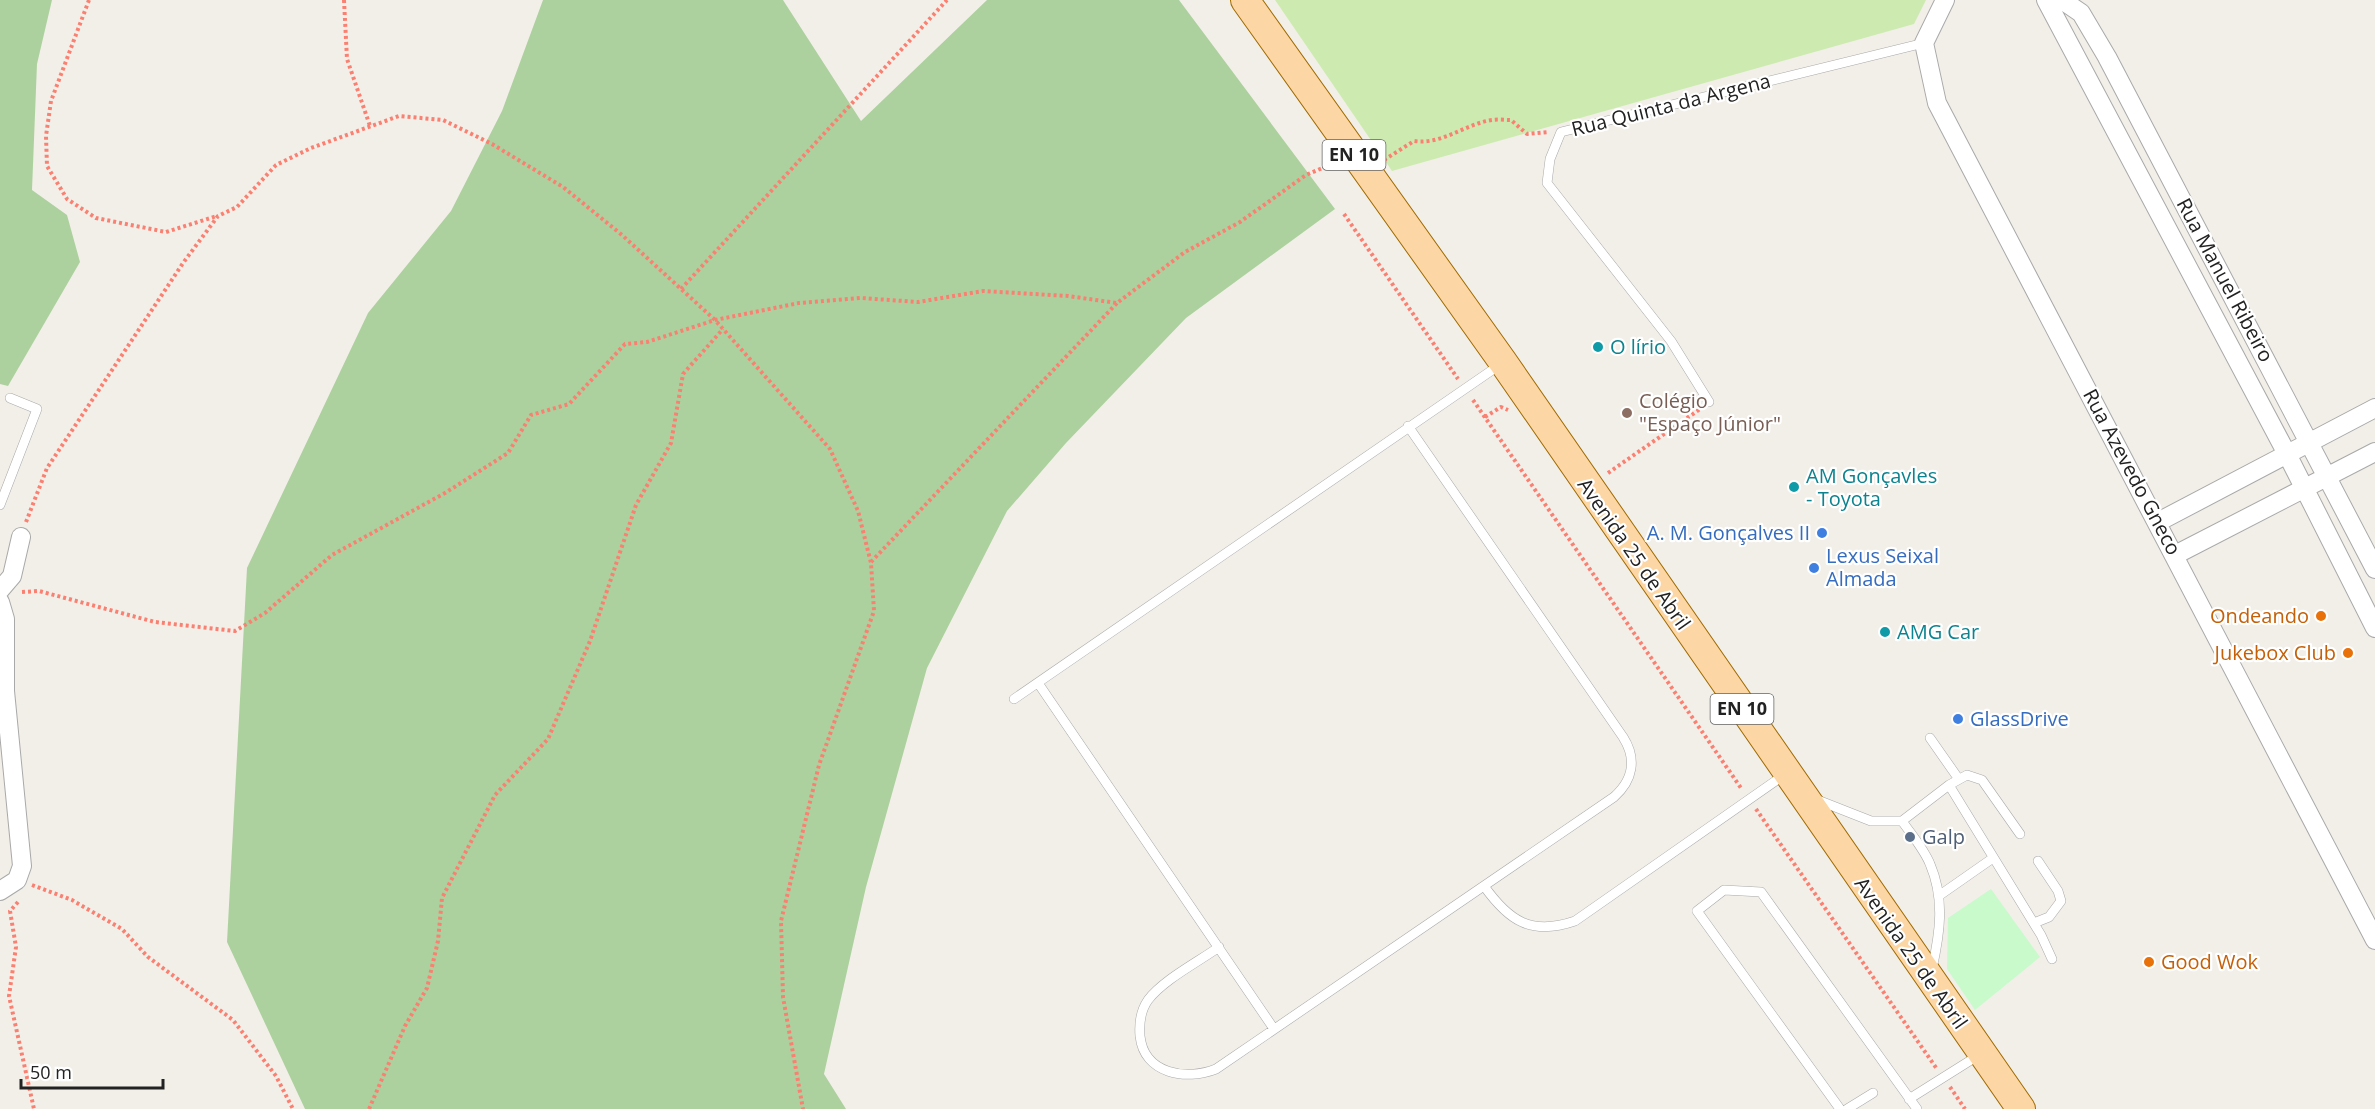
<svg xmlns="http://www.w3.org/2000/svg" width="2375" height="1109" viewBox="0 0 2375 1109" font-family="'Open Sans',sans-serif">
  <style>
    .grass { fill: #cdebb0 }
    .forest { fill: #add19e }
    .park { fill: #c8facc }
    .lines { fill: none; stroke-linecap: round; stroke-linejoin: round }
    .lane-casing { stroke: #a9a9a9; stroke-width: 10 }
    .street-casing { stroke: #a9a9a9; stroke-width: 20 }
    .primary-casing { stroke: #a06b00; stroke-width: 30 }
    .path { stroke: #fa8072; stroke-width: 4; stroke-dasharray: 3 3; stroke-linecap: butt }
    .lane { stroke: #fff; stroke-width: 9 }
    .street { stroke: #fff; stroke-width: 18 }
    .primary { stroke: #fcd6a4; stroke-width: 28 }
    .culture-dot { fill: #0f9aa8; stroke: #fff; stroke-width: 2 }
    .education-dot { fill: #8d6e63; stroke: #fff; stroke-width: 2 }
    .shop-dot { fill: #3f7fe0; stroke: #fff; stroke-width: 2 }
    .food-dot { fill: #e8710a; stroke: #fff; stroke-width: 2 }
    .service-dot { fill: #5c6f8a; stroke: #fff; stroke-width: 2 }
    .labels { text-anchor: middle; stroke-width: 4.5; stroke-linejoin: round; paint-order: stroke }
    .shield { fill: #fff; stroke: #646464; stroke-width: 1.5 }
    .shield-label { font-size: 18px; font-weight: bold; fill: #222 }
    .street-label { font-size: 20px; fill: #222; stroke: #fff }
    .culture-label { font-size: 20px; fill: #0d838f; stroke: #fff; text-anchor: start }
    .education-label { font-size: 20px; fill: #785e54; stroke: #fff; text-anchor: start }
    .shop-label { font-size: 20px; fill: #366cbe; stroke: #fff; text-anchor: start }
    .food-label { font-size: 20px; fill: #c56008; stroke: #fff; text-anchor: end }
    .service-label { font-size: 20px; fill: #4e5e75; stroke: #fff; text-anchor: start }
  </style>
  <rect width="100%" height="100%" fill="#f2efe9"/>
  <path class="grass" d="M 1275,0 L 1926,0 L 1914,24 L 1392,171 Z"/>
  <path class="forest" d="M 0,0 L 52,0 L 37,64 L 32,190 L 67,215 L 80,262 L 8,386 L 0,384 Z
    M 543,0 L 783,0 L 861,121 L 987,0 L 1179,0 L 1335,209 L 1186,318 L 1066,443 L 1007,511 L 927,668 L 866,887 L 824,1074 L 846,1109 L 305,1109 L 227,942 L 247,568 L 368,313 L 451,211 L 502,111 Z"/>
  <path class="park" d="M 1991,889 L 2040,957 L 1975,1010 L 1947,969 L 1948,918 Z"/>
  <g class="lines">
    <defs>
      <path id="lane" d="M 1709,402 L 1671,341 L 1547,183 L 1550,159 L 1561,132 L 1924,43
        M 0,505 L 37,409 L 10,398
        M 1038,683 L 1274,1029
        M 1014,699 L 1501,364
        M 1930,738 L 1958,778
        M 1949,785 L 1967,775 L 1982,780 L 2020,834
        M 1815,799 L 1871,821 L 1902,821 C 1911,834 1924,849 1930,864 C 1945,899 1940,933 1932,969
        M 1902,821 L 1949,785 L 2041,935 L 2052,959
        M 1484,886 C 1509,921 1531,936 1575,921 L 1784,775
        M 1940,895 L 1993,858
        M 2034,923 L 2049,917 L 2061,901 L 2058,891 L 2038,861
        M 1219,947 C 1198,962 1163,980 1148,1000 C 1141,1010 1139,1024 1140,1036 C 1144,1074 1186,1081 1216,1069 L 1614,797 C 1633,780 1637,759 1623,737 L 1408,426
        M 1909,1099 L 1979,1055
        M 1840,1109 L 1697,911 L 1724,890 L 1761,892 L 1917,1109
        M 1847,1109 L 1873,1093"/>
      <path id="street" d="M 1945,0 L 1924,43 L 1937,103 L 2375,940
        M 2046,0 L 2287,454 L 2375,628
        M 2062,0 L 2081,13 L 2107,57 L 2375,569
        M 2158,522 L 2375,408
        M 2175,555 L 2375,452
        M 0,590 L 12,576 L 21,537
        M 0,602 L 5,619 L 5,691 L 22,866 L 17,880 L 0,891"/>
      <path id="primary" d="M 1245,0 L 1503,362 L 2021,1109"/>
    </defs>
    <use href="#lane" class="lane-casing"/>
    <use href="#street" class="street-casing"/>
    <use href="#primary" class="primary-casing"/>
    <path class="path" d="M 89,0 L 51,101 L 46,136 L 47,166 L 67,199 L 96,218 L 166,232 L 217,216
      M 344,0 L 347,59 L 370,126
      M 1384,160 L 1414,141 C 1442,145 1465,124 1492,120 C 1498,119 1505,120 1511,120 L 1527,134 L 1548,132
      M 1344,214 L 1458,379
      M 681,289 L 947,0
      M 1473,400 L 1741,788
      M 1485,417 L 1501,407 L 1508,410
      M 1608,473 L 1700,409
      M 26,522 L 47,468 L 183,263 L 218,216 L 237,207 L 276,165 L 311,148 L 399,116 L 443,120 L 492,144 L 563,187 L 622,235 L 715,320 L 830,449 L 858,511 L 871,563 L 874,611 L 819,765 L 781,921 L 783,997 L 803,1109
      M 871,562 L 1117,303
      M 22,592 L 39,591 L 155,622 L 235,631 L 265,613 L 332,555 L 445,493 L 508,453 L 531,415 L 569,404 L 625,344 L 647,342 L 715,320 L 799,303 L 861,298 L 918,302 L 983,291 L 1068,296 L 1117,303 L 1185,252 L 1240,222 L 1306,175 L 1334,163
      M 1756,809 L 1937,1069
      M 32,885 L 72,900 L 122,929 L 148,957 L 233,1020 L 276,1076 L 293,1109
      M 18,902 L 10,911 L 16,947 L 9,996 L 34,1109
      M 1950,1087 L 1965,1109
      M 369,1109 L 405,1026 L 427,988 L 438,941 L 442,898 L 495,795 L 548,739 L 590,641 L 636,505 L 671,443 L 683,374 L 723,329"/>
    <use href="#lane" class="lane"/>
    <use href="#street" class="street"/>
    <use href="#primary" class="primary"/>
  </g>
  <g class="culture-dot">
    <circle cx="1598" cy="347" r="6"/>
    <circle cx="1794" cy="487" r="6"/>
    <circle cx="1885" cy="632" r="6"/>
  </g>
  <circle class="education-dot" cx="1627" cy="413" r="6"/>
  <g class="shop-dot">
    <circle cx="1822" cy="533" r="6"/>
    <circle cx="1814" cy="568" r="6"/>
    <circle cx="1958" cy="719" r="6"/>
  </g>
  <g class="food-dot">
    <circle cx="2321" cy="616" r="6"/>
    <circle cx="2348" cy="653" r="6"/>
    <circle cx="2149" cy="962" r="6"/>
  </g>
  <circle class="service-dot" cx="1910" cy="837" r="6"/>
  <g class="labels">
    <g class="shield">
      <rect x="1322.5" y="140" width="63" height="30" rx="4.5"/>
      <rect x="1710.5" y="694" width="63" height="30" rx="4.5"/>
    </g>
    <g class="shield-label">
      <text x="1354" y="161">EN 10</text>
      <text x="1742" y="715">EN 10</text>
    </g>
    <g class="street-label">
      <text transform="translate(1671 105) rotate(-14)" y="7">Rua Quinta da Argena</text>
      <text transform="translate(2225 280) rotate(62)" y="7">Rua Manuel Ribeiro</text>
      <text transform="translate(2132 472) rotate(62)" y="7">Rua Azevedo Gneco</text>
      <text transform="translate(1634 554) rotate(55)" y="7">Avenida 25 de Abril</text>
      <text transform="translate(1911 953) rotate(55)" y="7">Avenida 25 de Abril</text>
    </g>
    <g class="culture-label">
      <text x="1610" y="354">O lírio</text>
      <text x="1806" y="483">AM Gonçavles<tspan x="1806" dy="23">- Toyota</tspan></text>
      <text x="1897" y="639">AMG Car</text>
    </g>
    <g class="education-label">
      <text x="1639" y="408">Colégio<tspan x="1639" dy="23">"Espaço Júnior"</tspan></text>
    </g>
    <g class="shop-label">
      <text x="1810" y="540" text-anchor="end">A. M. Gonçalves II</text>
      <text x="1826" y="563">Lexus Seixal<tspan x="1826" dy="23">Almada</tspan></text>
      <text x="1970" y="726">GlassDrive</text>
    </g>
    <g class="food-label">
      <text x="2309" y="623">Ondeando</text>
      <text x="2336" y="660">Jukebox Club</text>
      <text x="2161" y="969" text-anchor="start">Good Wok</text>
    </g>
    <g class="service-label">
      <text x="1922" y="844">Galp</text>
    </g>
  </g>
  <path d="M21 1079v9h142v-9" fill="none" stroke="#222222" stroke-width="3"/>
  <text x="30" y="1079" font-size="18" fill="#222222" stroke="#ffffff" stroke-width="4.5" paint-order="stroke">50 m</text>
</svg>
